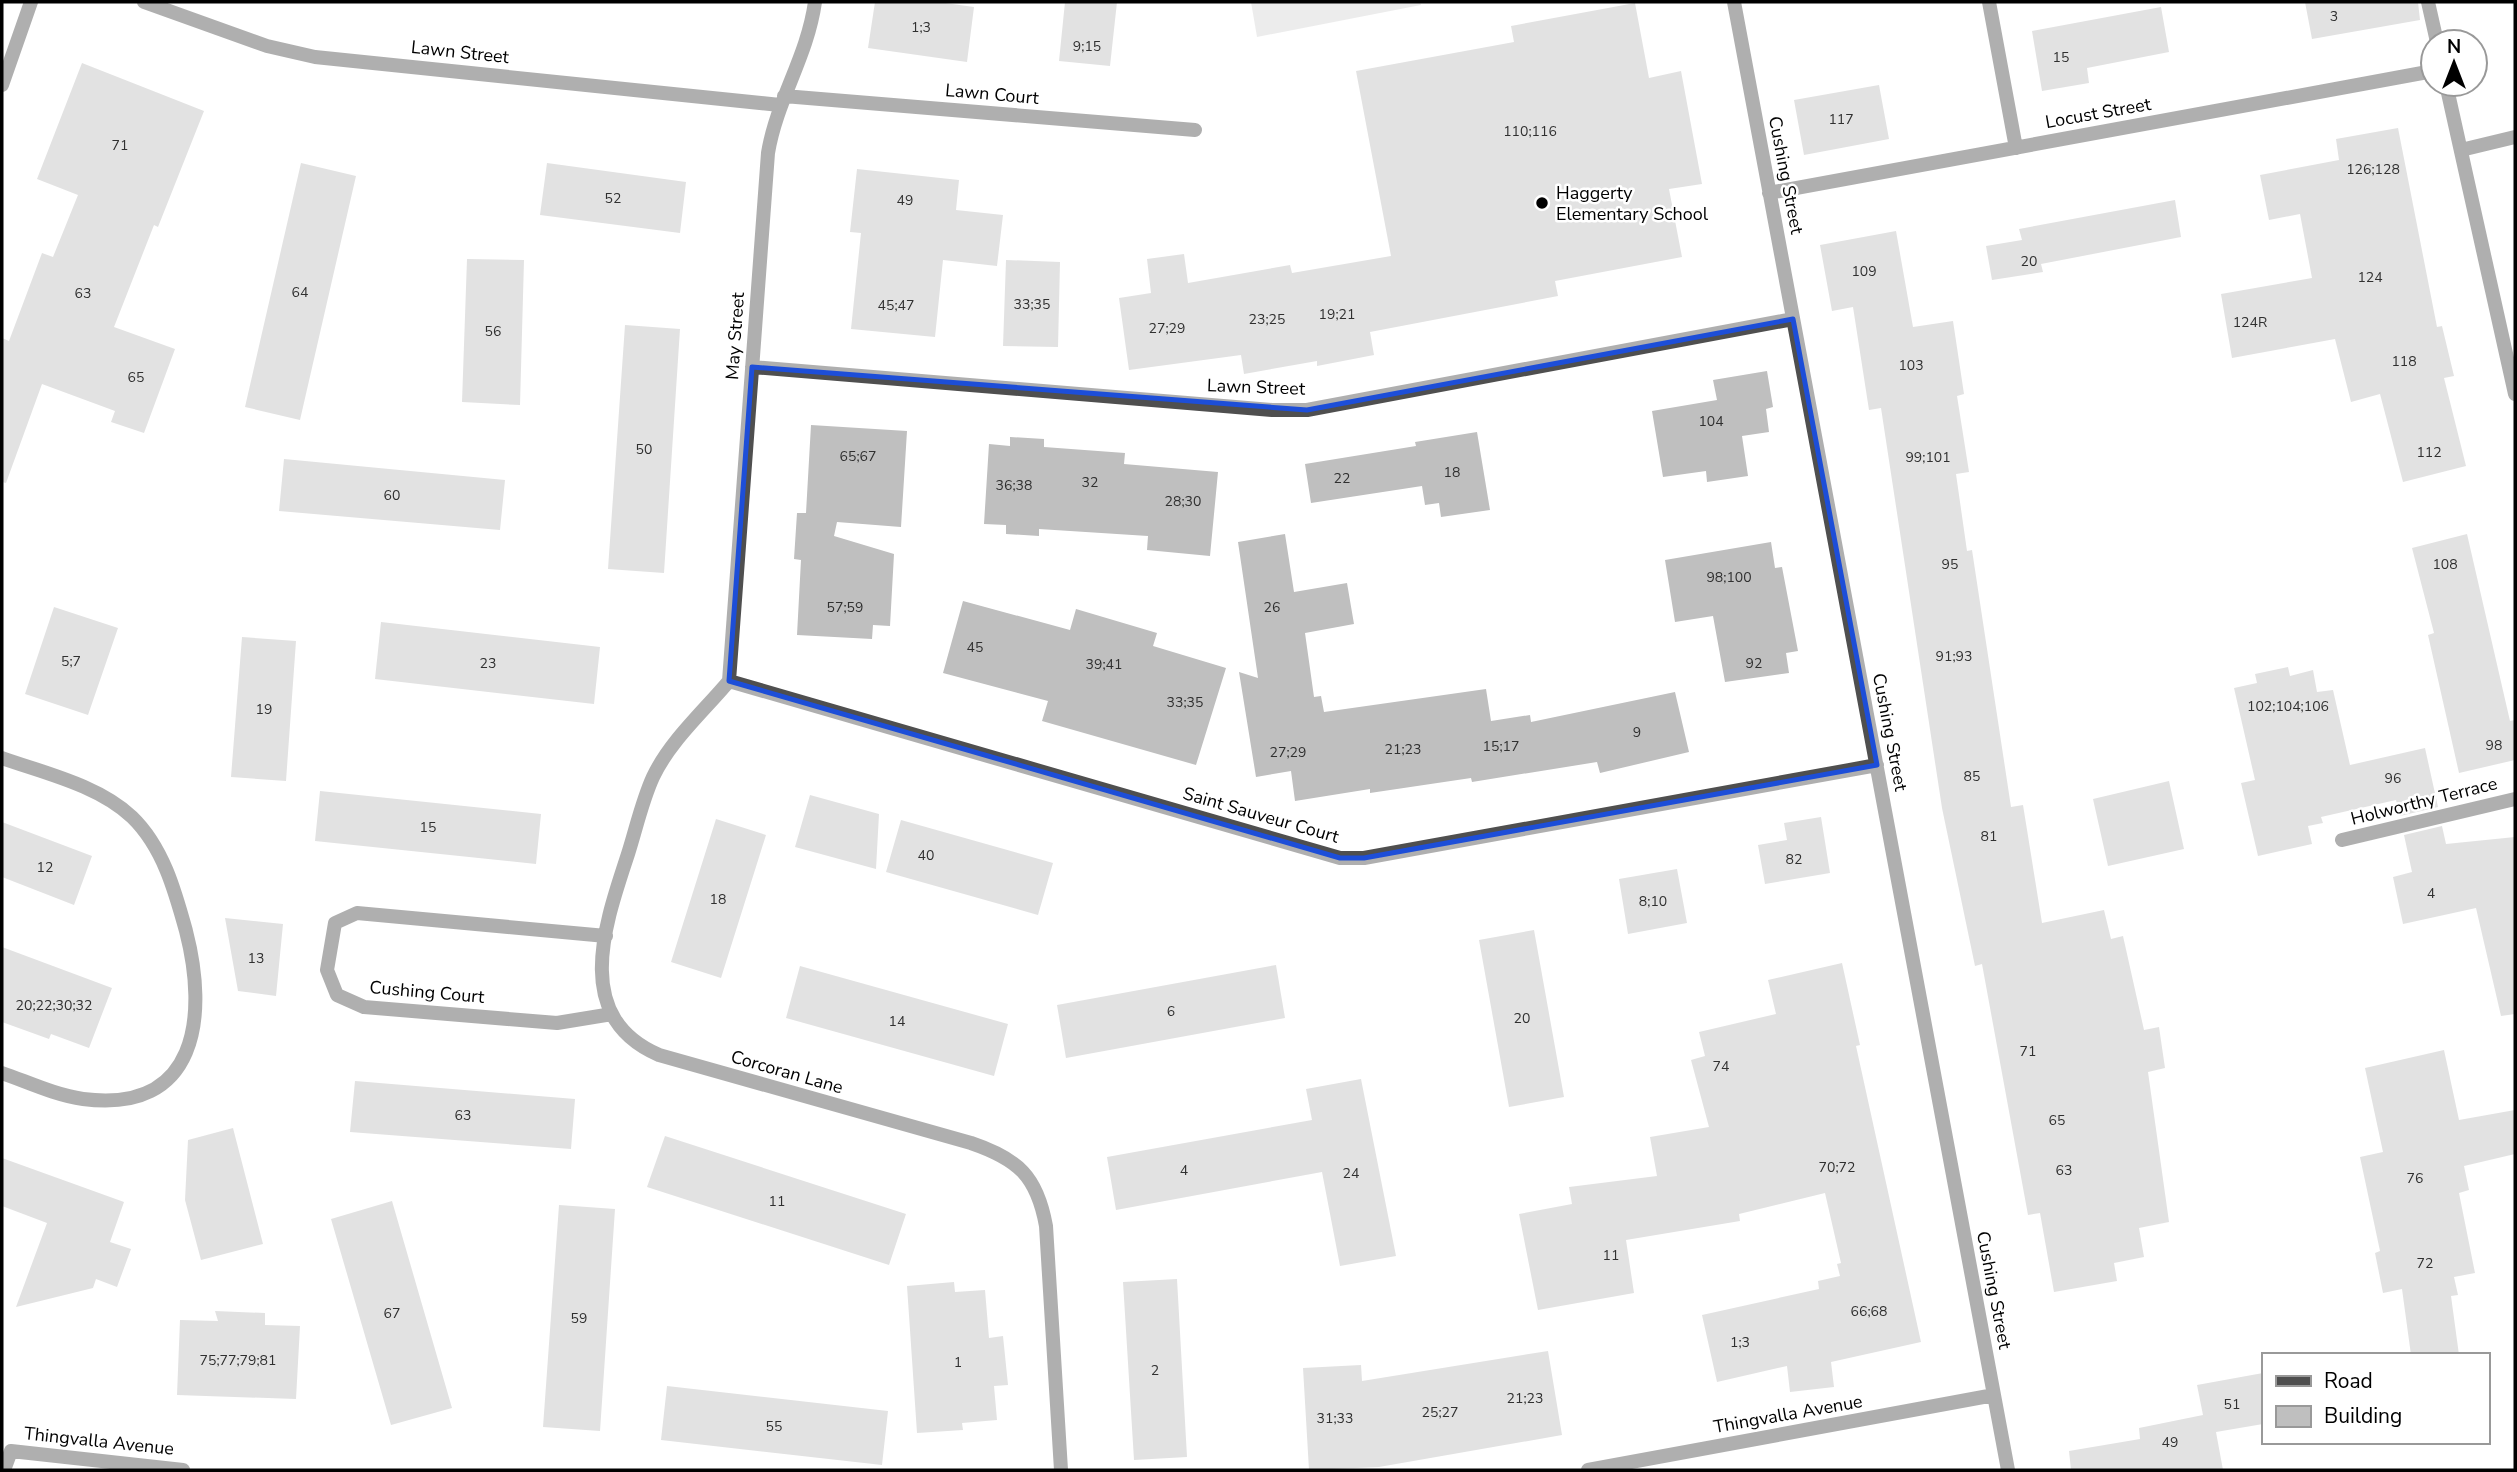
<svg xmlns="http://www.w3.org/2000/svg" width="2517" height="1472" viewBox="0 0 2517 1472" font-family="'Nunito Sans',sans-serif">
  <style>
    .green { fill: #d6d6d6 }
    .building { fill: #bfbfbf }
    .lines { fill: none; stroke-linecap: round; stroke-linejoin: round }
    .minor { stroke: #4f4f4f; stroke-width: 14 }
    .marked { fill: none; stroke: #1d4ed8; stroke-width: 5; stroke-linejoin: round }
    .poi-dot { fill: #000; stroke: #fff; stroke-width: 2.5 }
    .labels { text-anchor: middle; stroke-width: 5; stroke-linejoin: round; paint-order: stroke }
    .number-label { font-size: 14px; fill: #303030 }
    .street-label { font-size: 18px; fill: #000; stroke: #fff }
    .poi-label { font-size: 18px; fill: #000; stroke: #fff; text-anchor: start }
  </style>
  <rect width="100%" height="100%" fill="#fff"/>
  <path class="green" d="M 1251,2 L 1420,2 L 1421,5 L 1257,37 Z"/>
  <path class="building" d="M 875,2 L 938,2 L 974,7 L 967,62 L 868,48 Z
    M 1065,2 L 1117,2 L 1110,66 L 1059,61 Z
    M 2305,2 L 2418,2 L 2420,20 L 2312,39 Z
    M 1635,3 L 1649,78 L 1681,71 L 1702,184 L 1669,189 L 1682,257 L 1555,281 L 1558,296 L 1370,332 L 1374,355 L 1317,366 L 1317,361 L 1244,374 L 1241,355 L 1129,370 L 1119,298 L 1151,293 L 1147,259 L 1184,254 L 1188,283 L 1290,265 L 1292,273 L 1391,256 L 1356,71 L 1514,42 L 1511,26 Z
    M 2161,7 L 2169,52 L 2087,68 L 2089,83 L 2042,91 L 2032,31 Z
    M 82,63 L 204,111 L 158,227 L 154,225 L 114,327 L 175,349 L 144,433 L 111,422 L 115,411 L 42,384 L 6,483 L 2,482 L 2,338 L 9,341 L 42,253 L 53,257 L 78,195 L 37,179 Z
    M 1879,85 L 1889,139 L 1804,155 L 1794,100 Z
    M 2398,128 L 2437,327 L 2442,326 L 2454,376 L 2444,378 L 2466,466 L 2403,482 L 2380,394 L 2351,402 L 2335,339 L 2232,358 L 2221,294 L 2312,278 L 2300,214 L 2269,220 L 2260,175 L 2339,160 L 2336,139 Z
    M 301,163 L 356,176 L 300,420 L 245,407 Z
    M 547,163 L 686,182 L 680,233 L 540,215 Z
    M 857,169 L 959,180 L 956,210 L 1003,215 L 997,266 L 943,260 L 935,337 L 851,329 L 861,233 L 850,232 Z
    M 2175,200 L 2181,237 L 2041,264 L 2043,272 L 1992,280 L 1986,246 L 2022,240 L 2019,229 Z
    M 1896,231 L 1913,327 L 1953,321 L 1964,394 L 1957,396 L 1969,472 L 1956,474 L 1967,551 L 1972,550 L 2011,807 L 2023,805 L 2042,923 L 2104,910 L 2111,939 L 2123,936 L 2144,1030 L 2159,1027 L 2165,1068 L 2148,1072 L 2169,1222 L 2139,1228 L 2144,1257 L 2114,1263 L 2117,1281 L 2054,1292 L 2040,1213 L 2028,1215 L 1982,964 L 1975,966 L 1942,808 L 1881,408 L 1869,410 L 1853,307 L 1832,311 L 1820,245 Z
    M 467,259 L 524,260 L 520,405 L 462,402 Z
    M 1006,260 L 1060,262 L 1058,347 L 1003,346 Z
    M 625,325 L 680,329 L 664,573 L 608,569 Z
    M 1767,371 L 1773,407 L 1766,409 L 1769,432 L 1742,436 L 1748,476 L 1707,482 L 1706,471 L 1663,477 L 1652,411 L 1717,400 L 1713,380 Z
    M 811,425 L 907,431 L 901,527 L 837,522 L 834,536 L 894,554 L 890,626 L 873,625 L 872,639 L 797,635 L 801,560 L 794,559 L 797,513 L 806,513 Z
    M 1477,432 L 1490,510 L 1441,517 L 1439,503 L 1425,505 L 1422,486 L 1311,503 L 1305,464 L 1416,446 L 1415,442 Z
    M 1010,437 L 1044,439 L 1044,447 L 1125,453 L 1124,464 L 1218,472 L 1210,556 L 1147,550 L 1148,536 L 1039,529 L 1039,536 L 1006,534 L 1006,525 L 984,524 L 989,444 L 1010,446 Z
    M 284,459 L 505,480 L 500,530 L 279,511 Z
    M 1285,534 L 1294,592 L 1347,583 L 1354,624 L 1305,633 L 1314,697 L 1321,696 L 1324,712 L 1486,689 L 1491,721 L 1530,715 L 1531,722 L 1675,692 L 1689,752 L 1600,773 L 1597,762 L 1472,782 L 1471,778 L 1370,793 L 1370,789 L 1295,801 L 1291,771 L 1256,777 L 1239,672 L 1258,678 L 1238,542 Z
    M 2467,534 L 2510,721 L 2515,720 L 2515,760 L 2459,773 L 2428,635 L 2434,633 L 2412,548 Z
    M 1771,542 L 1775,568 L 1782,567 L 1798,651 L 1786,653 L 1789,673 L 1725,682 L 1713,616 L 1675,622 L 1665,560 Z
    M 963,601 L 1070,630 L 1076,609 L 1157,633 L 1153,646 L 1226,668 L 1196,765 L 1042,721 L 1048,701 L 943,673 Z
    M 54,607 L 118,628 L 88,715 L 25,694 Z
    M 381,622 L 600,647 L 594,704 L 375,679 Z
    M 242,637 L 296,641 L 286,781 L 231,777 Z
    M 2288,667 L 2290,676 L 2313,670 L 2317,692 L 2333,690 L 2350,765 L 2425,748 L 2438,807 L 2400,816 L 2396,800 L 2321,817 L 2323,823 L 2308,826 L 2312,844 L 2258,856 L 2241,783 L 2255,780 L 2234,688 L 2257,683 L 2255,674 Z
    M 2169,781 L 2184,849 L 2108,866 L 2093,799 Z
    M 320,791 L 541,814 L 536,864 L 315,841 Z
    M 810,795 L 879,814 L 876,869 L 795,847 Z
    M 1821,817 L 1830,873 L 1765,884 L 1758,845 L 1787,840 L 1784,823 Z
    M 716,819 L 766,835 L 721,978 L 671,962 Z
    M 901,820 L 1053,863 L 1038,915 L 886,872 Z
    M 2,822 L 92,856 L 74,905 L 2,877 Z
    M 2442,826 L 2446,844 L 2515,837 L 2515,1014 L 2501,1016 L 2476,908 L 2403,924 L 2393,877 L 2412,872 L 2404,835 Z
    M 1677,869 L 1687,923 L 1628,934 L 1619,879 Z
    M 225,918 L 283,924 L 276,996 L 238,991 Z
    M 1534,930 L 1564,1097 L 1509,1107 L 1479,940 Z
    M 2,947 L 112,988 L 89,1048 L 51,1034 L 49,1039 L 2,1022 Z
    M 1842,963 L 1860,1045 L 1856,1046 L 1921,1342 L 1831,1362 L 1834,1387 L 1790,1392 L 1787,1366 L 1717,1382 L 1702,1315 L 1819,1289 L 1818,1281 L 1840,1276 L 1837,1264 L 1841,1263 L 1825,1193 L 1739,1214 L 1740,1221 L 1626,1240 L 1634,1293 L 1538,1310 L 1519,1214 L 1572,1204 L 1569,1187 L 1657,1176 L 1650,1137 L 1709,1127 L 1691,1060 L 1705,1056 L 1699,1032 L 1776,1014 L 1768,980 Z
    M 1276,965 L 1285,1018 L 1066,1058 L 1057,1005 Z
    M 800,966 L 1008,1024 L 994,1076 L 786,1018 Z
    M 2444,1050 L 2459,1120 L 2515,1110 L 2515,1154 L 2464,1166 L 2469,1190 L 2459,1193 L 2475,1273 L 2454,1277 L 2458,1295 L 2451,1296 L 2459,1355 L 2411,1355 L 2402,1289 L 2383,1293 L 2375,1253 L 2380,1251 L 2360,1157 L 2383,1152 L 2365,1068 Z
    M 1361,1079 L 1396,1256 L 1340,1266 L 1322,1172 L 1116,1210 L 1107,1157 L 1312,1120 L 1306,1089 Z
    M 355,1081 L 575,1099 L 571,1149 L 350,1132 Z
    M 233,1128 L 263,1244 L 201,1260 L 185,1200 L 188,1140 Z
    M 665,1136 L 906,1214 L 889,1265 L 647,1187 Z
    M 2,1158 L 124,1202 L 110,1242 L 131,1249 L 117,1287 L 96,1279 L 93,1288 L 16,1307 L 47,1223 L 2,1206 Z
    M 392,1201 L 452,1408 L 391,1425 L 331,1219 Z
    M 559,1205 L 615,1209 L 600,1431 L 543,1427 Z
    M 1177,1279 L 1187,1457 L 1134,1460 L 1123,1282 Z
    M 954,1282 L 955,1292 L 985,1290 L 989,1338 L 1003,1336 L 1008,1385 L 994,1386 L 997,1420 L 962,1423 L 963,1430 L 917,1433 L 907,1286 Z
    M 215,1311 L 265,1313 L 265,1325 L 300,1326 L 296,1399 L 177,1395 L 180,1320 L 218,1321 Z
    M 1548,1351 L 1562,1435 L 1379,1467 L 1309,1470 L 1303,1368 L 1361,1365 L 1362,1381 Z
    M 2263,1373 L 2263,1424 L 2216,1432 L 2223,1470 L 2071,1470 L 2069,1451 L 2140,1439 L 2139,1428 L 2203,1415 L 2197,1385 Z
    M 667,1386 L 888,1411 L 882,1465 L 661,1440 Z"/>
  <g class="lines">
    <path class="minor" d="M 144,2 L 267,46 L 315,57 L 780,105
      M 1734,2 L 2008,1470
      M 1989,2 L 2016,148
      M 2428,2 L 2437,42
      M 2446,84 L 2515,394
      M 2,85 L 31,2
      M 784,96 L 1195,130
      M 2461,150 L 2515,137
      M 1769,193 L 2433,71
      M 752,367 L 1272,410 L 1307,410 L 1793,319
      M 729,681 L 1340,858 L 1364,858 L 1877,765
      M 729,681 C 704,711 670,741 653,777 C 642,801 636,829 628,854 C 605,924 571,1017 659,1055 L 971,1143 C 1018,1159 1037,1176 1046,1226 L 1061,1470
      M 729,681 L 768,153 C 777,99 807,58 815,2
      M 2,758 C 44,773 98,785 132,817 C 163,847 175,891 186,931 C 208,1016 198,1114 83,1099 C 55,1095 28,1082 2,1073
      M 2342,840 L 2515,799
      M 606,936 L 357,913 L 335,923 L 327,970 L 337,995 L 364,1007 L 557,1023 L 612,1014
      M 4,1470 L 11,1451 L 183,1470
      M 1588,1470 L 1994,1395"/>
  </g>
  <path d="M0 0H2517V1472H0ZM 1793,319 L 1877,765 L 1364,858 L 1340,858 L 729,681 L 752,367 L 1307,410 Z" fill="#fff" fill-opacity=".55" fill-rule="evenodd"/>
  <path class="marked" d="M 1793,319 L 1877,765 L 1364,858 L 1340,858 L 729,681 L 752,367 L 1307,410 Z"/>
  <circle class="poi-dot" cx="1542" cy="203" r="7"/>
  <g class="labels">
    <g class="number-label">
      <text x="2334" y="21">3</text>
      <text x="921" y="32">1;3</text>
      <text x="1087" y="51">9;15</text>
      <text x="2061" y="62">15</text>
      <text x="1841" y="124">117</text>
      <text x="1530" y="136">110;116</text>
      <text x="120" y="150">71</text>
      <text x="2373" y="174">126;128</text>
      <text x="613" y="203">52</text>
      <text x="905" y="205">49</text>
      <text x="2029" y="266">20</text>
      <text x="1864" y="276">109</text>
      <text x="2370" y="282">124</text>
      <text x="300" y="297">64</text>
      <text x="83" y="298">63</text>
      <text x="1032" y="309">33;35</text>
      <text x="896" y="310">45;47</text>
      <text x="1337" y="319">19;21</text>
      <text x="1267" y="324">23;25</text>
      <text x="2250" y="327">124R</text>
      <text x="1167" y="333">27;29</text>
      <text x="493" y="336">56</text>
      <text x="2404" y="366">118</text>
      <text x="1911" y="370">103</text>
      <text x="136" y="382">65</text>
      <text x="1711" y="426">104</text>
      <text x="644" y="454">50</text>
      <text x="2429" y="457">112</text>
      <text x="858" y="461">65;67</text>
      <text x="1928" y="462">99;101</text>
      <text x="1452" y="477">18</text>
      <text x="1342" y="483">22</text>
      <text x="1090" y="487">32</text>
      <text x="1014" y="490">36;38</text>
      <text x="392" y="500">60</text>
      <text x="1183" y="506">28;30</text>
      <text x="1950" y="569">95</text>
      <text x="2445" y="569">108</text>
      <text x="1729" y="582">98;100</text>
      <text x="845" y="612">57;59</text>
      <text x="1272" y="612">26</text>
      <text x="975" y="652">45</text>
      <text x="1954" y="661">91;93</text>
      <text x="71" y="666">5;7</text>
      <text x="488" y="668">23</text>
      <text x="1754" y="668">92</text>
      <text x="1104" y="669">39;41</text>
      <text x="1185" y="707">33;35</text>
      <text x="2288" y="711">102;104;106</text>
      <text x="264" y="714">19</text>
      <text x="1637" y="737">9</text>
      <text x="2494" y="750">98</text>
      <text x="1501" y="751">15;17</text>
      <text x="1403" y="754">21;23</text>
      <text x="1288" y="757">27;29</text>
      <text x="1972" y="781">85</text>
      <text x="2393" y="783">96</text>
      <text x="428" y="832">15</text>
      <text x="1989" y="841">81</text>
      <text x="926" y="860">40</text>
      <text x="1794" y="864">82</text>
      <text x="45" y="872">12</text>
      <text x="2431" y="898">4</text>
      <text x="718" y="904">18</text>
      <text x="1653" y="906">8;10</text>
      <text x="256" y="963">13</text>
      <text x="54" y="1010">20;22;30;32</text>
      <text x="1171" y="1016">6</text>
      <text x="1522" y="1023">20</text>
      <text x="897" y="1026">14</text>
      <text x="2028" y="1056">71</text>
      <text x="1721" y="1071">74</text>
      <text x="463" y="1120">63</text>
      <text x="2057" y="1125">65</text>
      <text x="1837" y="1172">70;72</text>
      <text x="1184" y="1175">4</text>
      <text x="2064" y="1175">63</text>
      <text x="1351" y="1178">24</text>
      <text x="2415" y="1183">76</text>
      <text x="777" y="1206">11</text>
      <text x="1611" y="1260">11</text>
      <text x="2425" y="1268">72</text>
      <text x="1869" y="1316">66;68</text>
      <text x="392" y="1318">67</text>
      <text x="579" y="1323">59</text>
      <text x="1740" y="1347">1;3</text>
      <text x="238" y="1365">75;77;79;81</text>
      <text x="958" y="1367">1</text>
      <text x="1155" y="1375">2</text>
      <text x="1525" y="1403">21;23</text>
      <text x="2232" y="1409">51</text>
      <text x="1440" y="1417">25;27</text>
      <text x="1335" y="1423">31;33</text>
      <text x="774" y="1431">55</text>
      <text x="2170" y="1447">49</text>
    </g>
    <g class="street-label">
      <text transform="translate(460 52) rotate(6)" y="6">Lawn Street</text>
      <text transform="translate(992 94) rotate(5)" y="6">Lawn Court</text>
      <text transform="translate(2098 113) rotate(-10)" y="6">Locust Street</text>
      <text transform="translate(1786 175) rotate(79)" y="6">Cushing Street</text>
      <text transform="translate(735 336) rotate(-86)" y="6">May Street</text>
      <text transform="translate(1256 387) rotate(2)" y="6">Lawn Street</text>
      <text transform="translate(1890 732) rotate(79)" y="6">Cushing Street</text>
      <text transform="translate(2424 801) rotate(-14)" y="6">Holworthy Terrace</text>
      <text transform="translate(1261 815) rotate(16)" y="6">Saint Sauveur Court</text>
      <text transform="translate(427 992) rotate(5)" y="6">Cushing Court</text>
      <text transform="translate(787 1072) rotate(16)" y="6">Corcoran Lane</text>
      <text transform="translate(1994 1290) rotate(79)" y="6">Cushing Street</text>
      <text transform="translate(1788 1414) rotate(-10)" y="6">Thingvalla Avenue</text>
      <text transform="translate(99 1441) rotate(6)" y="6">Thingvalla Avenue</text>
    </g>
    <g class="poi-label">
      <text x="1556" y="199">Haggerty<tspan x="1556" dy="21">Elementary School</tspan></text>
    </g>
  </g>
  <rect width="2517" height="1472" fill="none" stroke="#000000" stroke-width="7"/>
  <rect x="2262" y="1353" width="228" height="91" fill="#ffffff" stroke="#999999" stroke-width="2"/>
  <rect x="2276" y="1376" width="35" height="10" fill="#4f4f4f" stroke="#999999" stroke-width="2"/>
  <text x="2324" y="1388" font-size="21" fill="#000000">Road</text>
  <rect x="2276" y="1406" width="35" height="21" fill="#bfbfbf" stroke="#999999" stroke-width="2"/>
  <text x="2324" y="1423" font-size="21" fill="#000000">Building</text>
  <g transform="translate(2454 63)"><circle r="33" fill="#ffffff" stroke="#999999" stroke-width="2"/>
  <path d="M0-5L12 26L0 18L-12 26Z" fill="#000000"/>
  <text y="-10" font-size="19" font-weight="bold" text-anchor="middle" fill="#000000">N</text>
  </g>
</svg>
